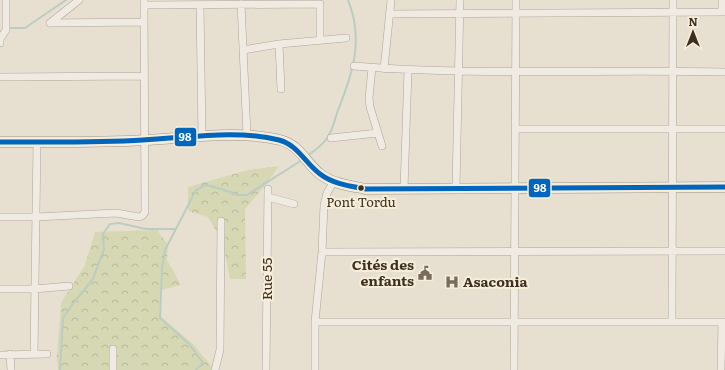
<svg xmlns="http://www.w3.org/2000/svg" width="725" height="370" viewBox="0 0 725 370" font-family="Literata,serif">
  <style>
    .forest { fill: url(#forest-crowns) }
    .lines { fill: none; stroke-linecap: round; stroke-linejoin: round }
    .stream { stroke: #bcccc2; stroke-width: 2 }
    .minor-casing { stroke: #ada599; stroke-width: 8 }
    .secondary-casing { stroke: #9c958a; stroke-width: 11 }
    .minor { stroke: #efebe3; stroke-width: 7 }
    .secondary { stroke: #efebe3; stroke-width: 10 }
    .bus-1-casing { stroke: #f7eed8; stroke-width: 8 }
    .bus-1 { stroke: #0065bd; stroke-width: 5 }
    .bus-dot { fill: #3d2e20; stroke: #f7eed8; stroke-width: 1.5 }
    .labels { text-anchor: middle; stroke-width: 4; stroke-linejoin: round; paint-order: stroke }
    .bus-label { font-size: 13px; fill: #3d2e20; stroke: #f7eed8 }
    .poi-label { font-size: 14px; font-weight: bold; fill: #3d2e20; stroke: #f7eed8; text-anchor: end }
    .street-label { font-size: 14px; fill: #3d2e20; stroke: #f7eed8 }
    .line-badge { stroke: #f7eed8; stroke-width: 1.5 }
    .badge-label { font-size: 11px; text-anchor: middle; font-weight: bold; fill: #fff }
  </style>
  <defs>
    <pattern id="forest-crowns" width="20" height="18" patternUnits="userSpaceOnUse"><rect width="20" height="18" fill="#d6d7b3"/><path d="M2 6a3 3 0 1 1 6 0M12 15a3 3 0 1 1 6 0" fill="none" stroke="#b9b99a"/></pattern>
  </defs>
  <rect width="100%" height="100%" fill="#e7e0d1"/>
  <path class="forest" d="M 279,166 L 263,188 L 245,209 L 246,279 L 230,279 L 223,243 L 208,217 L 188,211 L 188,187 L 248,170 Z
    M 157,230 L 168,245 L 167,260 L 181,285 L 160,290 L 159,315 L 193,344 L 213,368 L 212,370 L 58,370 L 57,357 L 61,303 L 85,265 L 95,232 Z"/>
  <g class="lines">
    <path class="stream" d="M 10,28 L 25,28 L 66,0
      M 307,156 C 314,151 322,146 327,138 C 333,130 335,118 338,110 C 353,73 364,39 348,0
      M 60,370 L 63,318 L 75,301 L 93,279 L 104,249 L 103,234 L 110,224 L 119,223 L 146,229 L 176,229
      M 196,370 L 203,363 L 189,344 L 160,318 L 162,269 L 165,250 L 196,190 L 206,185 L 221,189 L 238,195 L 247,195 L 302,160"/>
    <defs>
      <path id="minor" d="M 241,4 L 247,135
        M 144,5 L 320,4 L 320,40
        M 200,5 L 202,137
        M 722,12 L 722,0
        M 389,14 L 725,12
        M 50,23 L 144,22
        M 50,23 L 79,0
        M 0,43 L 0,39 L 6,30 L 6,0
        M 279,44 L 281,89
        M 243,50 L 279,44 L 346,38
        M 354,66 C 477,76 601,69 725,72
        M 372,68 L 369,98 L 370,107 L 382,146
        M 384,69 L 391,0
        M 0,77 L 144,76
        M 515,129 L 725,129
        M 331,138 L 378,133
        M 456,188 L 460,0
        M 404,189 L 408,70
        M 268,197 L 294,204
        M 0,217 L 36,217 L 116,213 L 139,217 L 142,216 L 145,212 L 144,0
        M 322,252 L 725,251
        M 0,289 L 34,289 L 69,286
        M 315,322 L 725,322
        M 672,322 L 673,0
        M 10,354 L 11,370
        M 34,354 L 37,142
        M 0,355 L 47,354
        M 113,370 L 113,349
        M 215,370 L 220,350 L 221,221
        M 266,370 L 268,189
        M 315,370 L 315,322 L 322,252 L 324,205 L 327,193 L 334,181
        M 514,370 L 516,0
        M 721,370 L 722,322"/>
      <path id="secondary" d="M 0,142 C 49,142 98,143 146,140 C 186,138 241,130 280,140 C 300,145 305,162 320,174 C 333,184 351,186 366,189 L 725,187"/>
    </defs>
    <use href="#minor" class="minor-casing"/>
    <use href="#secondary" class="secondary-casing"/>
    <use href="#minor" class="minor"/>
    <use href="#secondary" class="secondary"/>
    <defs>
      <path id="bus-1" d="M 0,142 C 48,142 95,143 143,140 C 187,138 235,129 279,140 C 298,145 305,163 320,174 C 333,184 350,186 366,189 L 725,187"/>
    </defs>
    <use href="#bus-1" class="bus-1-casing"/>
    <use href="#bus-1" class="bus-1"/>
  </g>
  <defs>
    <symbol id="civic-bare" viewBox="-9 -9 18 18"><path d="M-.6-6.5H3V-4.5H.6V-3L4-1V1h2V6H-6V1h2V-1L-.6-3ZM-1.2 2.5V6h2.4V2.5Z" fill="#786c5e" stroke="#f7eed8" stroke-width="2.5" paint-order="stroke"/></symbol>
    <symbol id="hospital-bare" viewBox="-9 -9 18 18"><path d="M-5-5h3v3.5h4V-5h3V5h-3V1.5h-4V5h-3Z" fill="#786c5e" stroke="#f7eed8" stroke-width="2.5" paint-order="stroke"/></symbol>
  </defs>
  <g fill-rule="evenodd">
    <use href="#civic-bare" x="415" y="263" width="20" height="20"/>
    <use href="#hospital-bare" x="442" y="272" width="20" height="20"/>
  </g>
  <circle class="bus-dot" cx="361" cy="188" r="3.5"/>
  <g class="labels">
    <g class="bus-label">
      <text x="361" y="207">Pont Tordu</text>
    </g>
    <g class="poi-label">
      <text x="414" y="270">Cités des<tspan x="414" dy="16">enfants</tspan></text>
      <text x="463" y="287" text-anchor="start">Asaconia</text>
    </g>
    <g class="street-label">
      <text transform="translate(267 279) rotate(-90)" y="5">Rue 55</text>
    </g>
  </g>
  <g class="line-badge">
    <rect x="174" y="127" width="23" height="20" rx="4" fill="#0065bd"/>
    <rect x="528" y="178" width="23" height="20" rx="4" fill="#0065bd"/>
  </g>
  <g class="badge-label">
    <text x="185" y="141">98</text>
    <text x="540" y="192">98</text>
  </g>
  <g transform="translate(693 32)" stroke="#f7eed8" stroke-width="3" paint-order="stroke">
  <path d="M0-3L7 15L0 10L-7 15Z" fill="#3d2e20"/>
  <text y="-6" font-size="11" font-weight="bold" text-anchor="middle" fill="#3d2e20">N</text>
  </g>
</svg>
